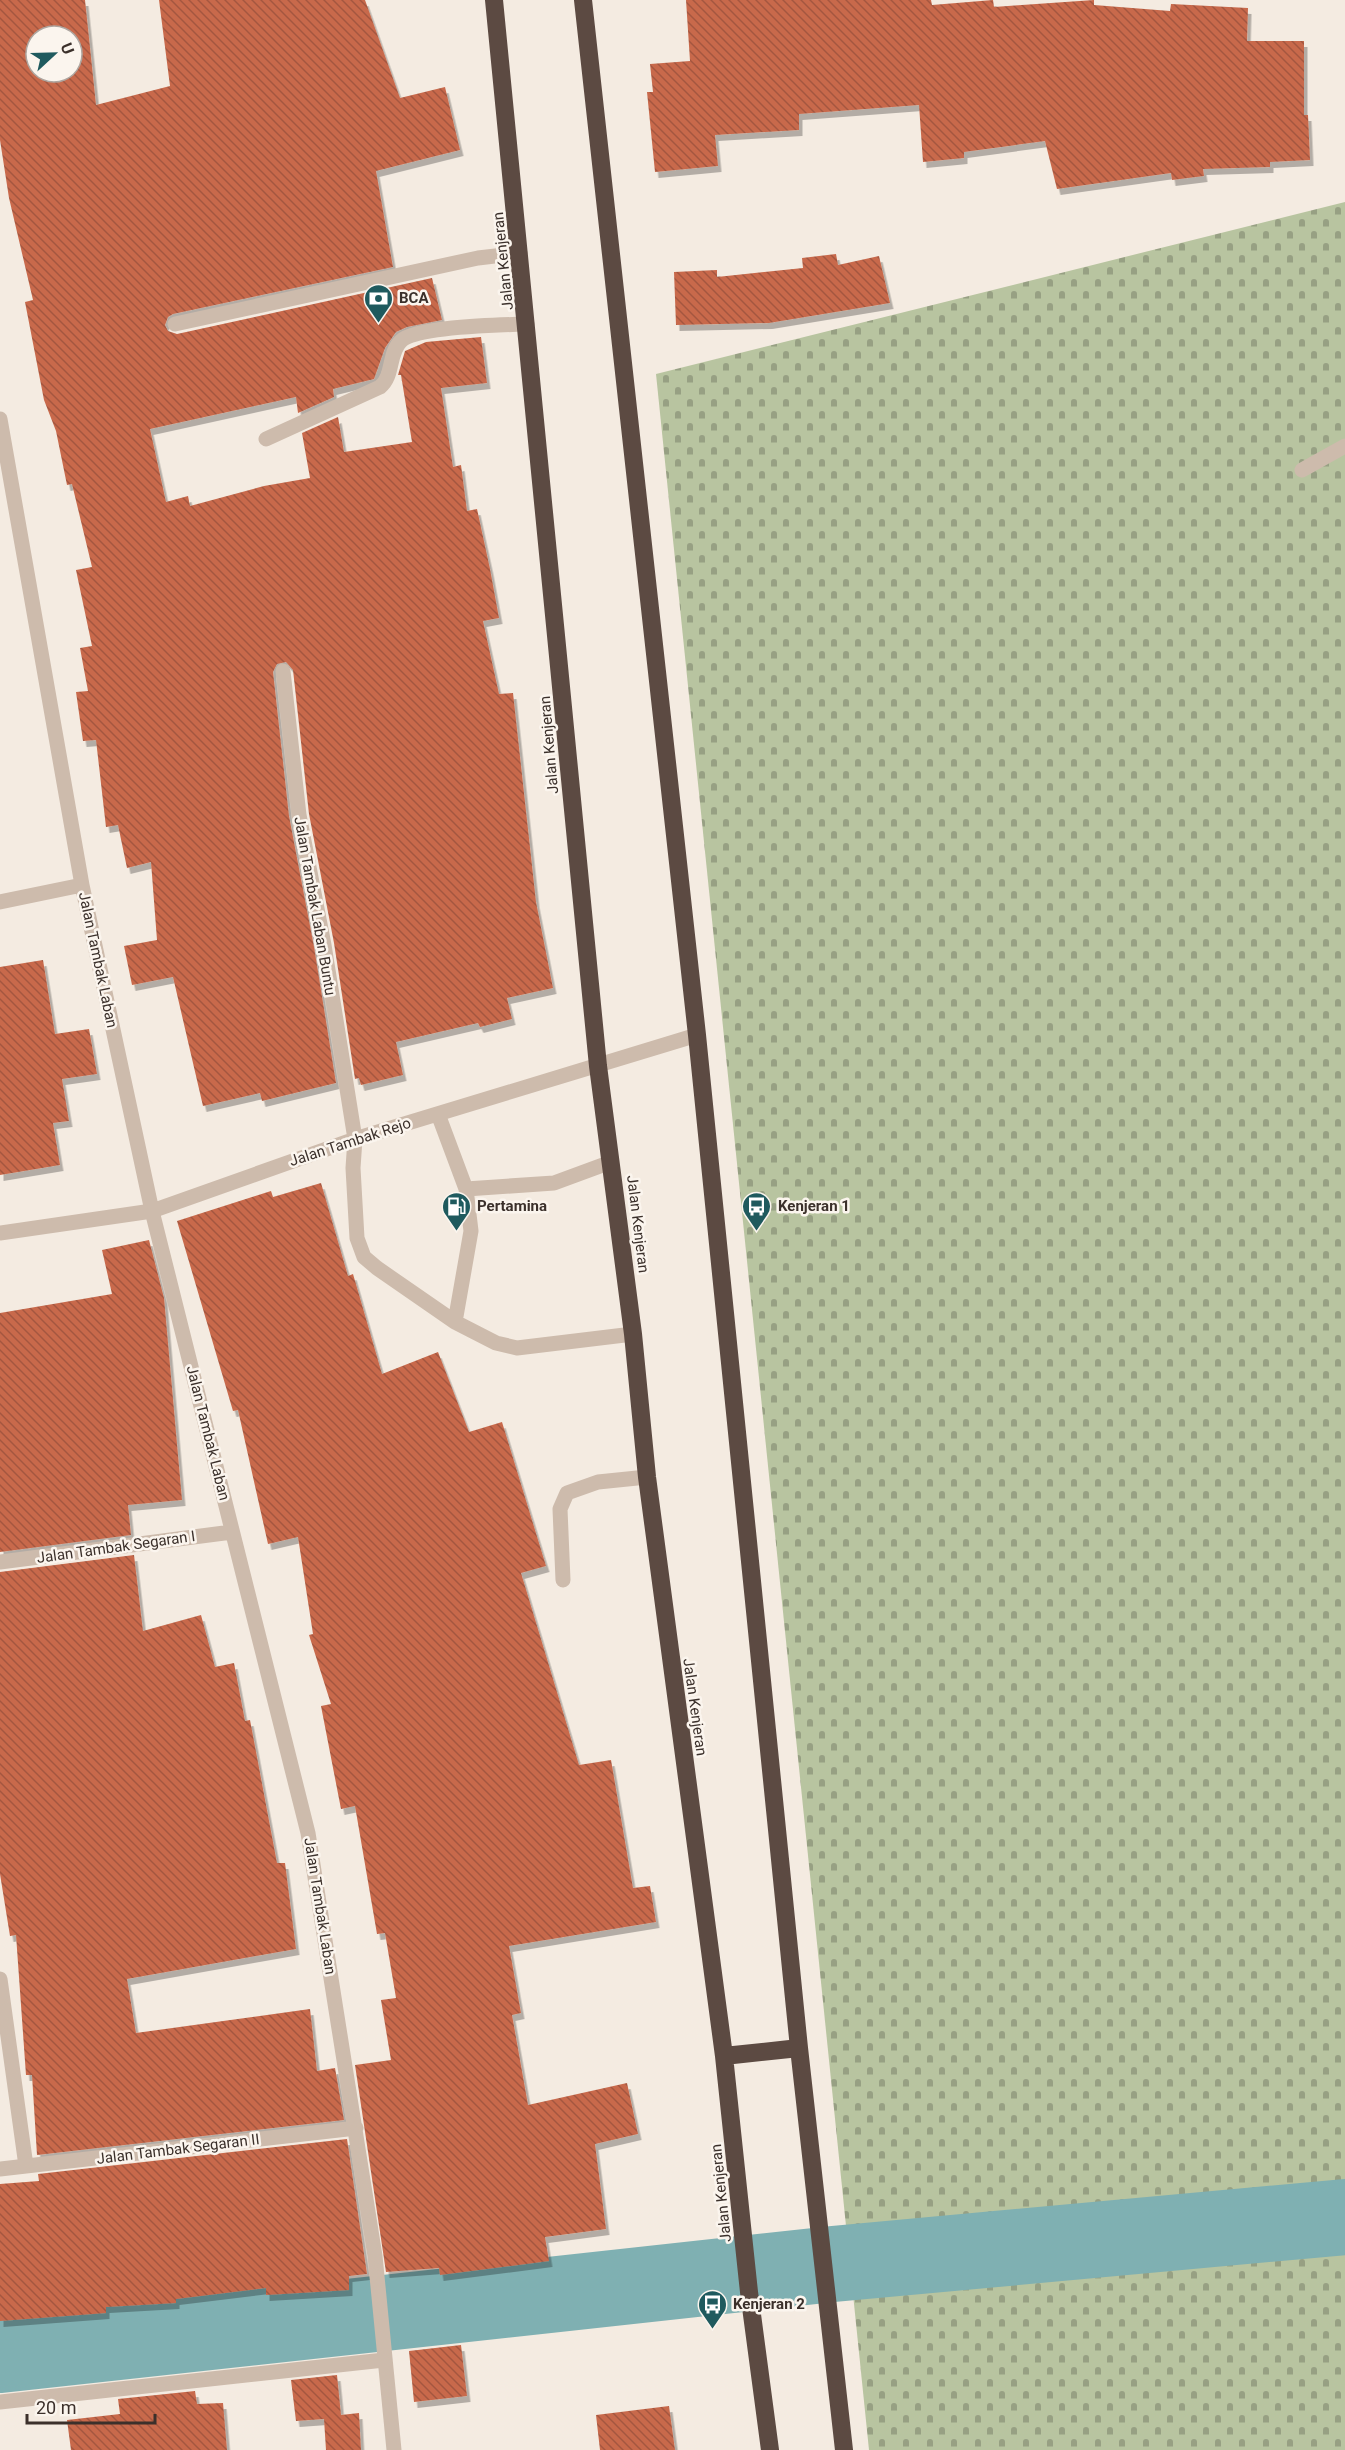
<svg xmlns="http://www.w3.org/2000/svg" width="1345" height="2450" viewBox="0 0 1345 2450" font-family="Roboto,sans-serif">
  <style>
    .cemetery { fill: url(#cemetery-stones) }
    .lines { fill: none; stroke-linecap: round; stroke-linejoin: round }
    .river { stroke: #7fb0b2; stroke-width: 76 }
    .building { fill: url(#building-back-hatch); fill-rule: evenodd; filter: url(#shadow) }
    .minor { stroke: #cdbbac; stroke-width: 15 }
    .highway { stroke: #5c4a42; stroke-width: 18 }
    .labels { text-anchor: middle; stroke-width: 5; stroke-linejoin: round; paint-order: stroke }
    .street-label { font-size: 15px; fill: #3b302b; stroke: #fbf5ee }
    .poi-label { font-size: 15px; font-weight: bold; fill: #3b302b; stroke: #fbf5ee; text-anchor: start }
  </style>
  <defs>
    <pattern id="cemetery-stones" width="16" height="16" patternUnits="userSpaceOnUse" patternTransform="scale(1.5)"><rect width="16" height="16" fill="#b8c4a0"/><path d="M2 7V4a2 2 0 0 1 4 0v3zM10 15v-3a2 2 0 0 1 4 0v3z" fill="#97a083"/></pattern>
    <pattern id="building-back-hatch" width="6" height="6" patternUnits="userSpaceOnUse" patternTransform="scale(1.5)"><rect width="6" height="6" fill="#c8694b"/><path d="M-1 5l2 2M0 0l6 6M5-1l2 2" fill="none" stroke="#a4573f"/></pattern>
    <filter id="shadow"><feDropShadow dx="3.5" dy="6" stdDeviation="0" flood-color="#0004"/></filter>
  </defs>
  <rect width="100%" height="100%" fill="#f4ebe1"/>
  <path class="cemetery" d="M 1345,202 L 1345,2450 L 869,2450 L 656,374 Z"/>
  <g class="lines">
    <path class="river" d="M 0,2355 L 833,2264 L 1345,2217"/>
  </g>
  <path class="building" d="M 0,0 L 85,0 L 96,105 L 170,86 L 159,0 L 365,0 L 400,98 L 445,87 L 460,150 L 376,171 L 393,267 L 173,314 L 168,317 L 165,325 L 168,331 L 177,334 L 432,278 L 442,320 L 407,327 L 396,332 L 385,348 L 374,379 L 333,389 L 334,397 L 298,413 L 296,397 L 150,429 L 166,502 L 188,496 L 190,506 L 264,486 L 310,478 L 302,433 L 338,417 L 344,452 L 412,442 L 401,375 L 398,375 L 405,351 L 426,342 L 481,337 L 487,383 L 441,388 L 453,467 L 461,465 L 467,511 L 477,509 L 490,569 L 499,618 L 483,621 L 499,694 L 513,693 L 536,902 L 553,988 L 507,998 L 512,1019 L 480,1027 L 478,1023 L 396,1042 L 403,1075 L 361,1085 L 359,1078 L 355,1079 L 334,943 L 309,814 L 293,670 L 286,662 L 277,664 L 273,672 L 289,816 L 314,947 L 336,1083 L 262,1101 L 260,1093 L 203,1106 L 173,977 L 132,985 L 124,946 L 157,940 L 151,862 L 127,868 L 118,825 L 106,827 L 96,740 L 83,741 L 76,692 L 88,691 L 80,648 L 92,646 L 76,570 L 92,567 L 72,484 L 67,485 L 56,431 L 44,400 L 25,302 L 33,300 L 9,198 L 0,140 ZM 36,36 L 72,36 L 72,72 L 36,72 Z
    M 686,0 L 931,0 L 932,5 L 993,0 L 994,7 L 1094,0 L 1094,5 L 1170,11 L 1171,4 L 1248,8 L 1247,41 L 1304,41 L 1304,115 L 1308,115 L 1310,160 L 1270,162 L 1270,167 L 1203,169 L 1204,176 L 1172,180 L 1171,173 L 1057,189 L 1045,141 L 964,152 L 964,158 L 923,162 L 919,105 L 799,114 L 799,130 L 715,135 L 718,166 L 655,172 L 647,92 L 653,92 L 650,64 L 690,61 Z
    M 836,254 L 838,265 L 879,256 L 890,303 L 769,323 L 676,325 L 674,272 L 717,270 L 717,277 L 803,268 L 802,258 Z
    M 43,960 L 55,1034 L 89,1029 L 97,1074 L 62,1079 L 69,1121 L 53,1123 L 60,1165 L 0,1175 L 0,967 Z
    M 321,1183 L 348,1276 L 353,1274 L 382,1374 L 438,1352 L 469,1432 L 502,1422 L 546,1566 L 521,1573 L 579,1765 L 611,1760 L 633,1888 L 650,1886 L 656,1922 L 509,1946 L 521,2013 L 512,2015 L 528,2105 L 627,2083 L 638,2134 L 595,2144 L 606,2229 L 545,2237 L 549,2261 L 440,2275 L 439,2268 L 386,2272 L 355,2065 L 391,2060 L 381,2000 L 396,1998 L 385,1933 L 377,1934 L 355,1806 L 341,1809 L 321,1706 L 331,1704 L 309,1635 L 313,1634 L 298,1537 L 268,1544 L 238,1410 L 233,1411 L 177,1221 L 271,1191 L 273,1197 Z
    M 149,1240 L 164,1298 L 182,1500 L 128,1505 L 131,1535 L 0,1552 L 0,1313 L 112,1294 L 102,1250 Z
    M 134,1555 L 143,1631 L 201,1615 L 215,1667 L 234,1663 L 245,1721 L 250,1720 L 277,1863 L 285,1863 L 296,1949 L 127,1979 L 136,2033 L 310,2009 L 317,2071 L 335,2068 L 344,2120 L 37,2155 L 32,2075 L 26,2075 L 16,1935 L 10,1936 L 0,1874 L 0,1572 Z
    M 347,2139 L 367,2274 L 349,2276 L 349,2290 L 266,2295 L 266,2288 L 176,2299 L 176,2303 L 106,2307 L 106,2313 L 0,2321 L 0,2184 L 39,2181 L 38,2174 Z
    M 461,2345 L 467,2396 L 414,2402 L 409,2351 Z
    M 337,2375 L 341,2415 L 359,2413 L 361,2450 L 326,2450 L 324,2419 L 296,2421 L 291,2380 Z
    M 195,2391 L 197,2404 L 223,2403 L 227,2450 L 71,2450 L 67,2420 L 120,2414 L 118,2399 Z
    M 669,2406 L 675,2450 L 600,2450 L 596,2415 Z"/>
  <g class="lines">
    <path class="minor" d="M 175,324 L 478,258 L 520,253
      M 0,419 L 82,885 L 152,1211 L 308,1833 L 375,2256 L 394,2450
      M 266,439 L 380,387 C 394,376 388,353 401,341 C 417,326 503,325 527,324
      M 1302,470 L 1345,446
      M 283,671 L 299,815 L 324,945 L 355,1139 L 353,1168 L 357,1238 L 364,1257 L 377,1268 L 455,1322 L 496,1343 L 517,1348 L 633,1334
      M 0,902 L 82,885
      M 438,1114 L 466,1189 L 471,1231 L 455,1322
      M 466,1189 L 554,1183 L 611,1162
      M 0,1233 L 152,1211 L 355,1139 L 697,1035
      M 0,1562 L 232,1532
      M 563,1580 L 560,1509 L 567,1493 L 598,1482 L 647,1477
      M 0,1979 L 26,2166
      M 0,2169 L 356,2128
      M 0,2402 L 384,2360"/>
    <path class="highway" d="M 494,0 L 598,1066 L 633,1334 L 647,1477 L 724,2056 L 749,2292 L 770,2450
      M 583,0 L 697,1035 L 799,2048 L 844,2450
      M 724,2056 L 799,2048"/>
  </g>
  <defs>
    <symbol id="bank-pin" viewBox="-11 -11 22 30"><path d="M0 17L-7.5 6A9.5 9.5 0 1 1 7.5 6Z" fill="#1f5a5e" stroke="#fbf5ee"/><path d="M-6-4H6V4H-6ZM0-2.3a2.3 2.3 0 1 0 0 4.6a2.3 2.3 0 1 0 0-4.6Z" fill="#fff"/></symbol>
    <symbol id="fuel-pin" viewBox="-11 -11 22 30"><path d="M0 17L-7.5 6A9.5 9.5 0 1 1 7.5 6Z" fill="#1f5a5e" stroke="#fbf5ee"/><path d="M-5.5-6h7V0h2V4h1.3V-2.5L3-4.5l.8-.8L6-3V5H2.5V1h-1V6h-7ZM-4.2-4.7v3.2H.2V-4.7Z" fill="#fff"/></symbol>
    <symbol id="bus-pin" viewBox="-11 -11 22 30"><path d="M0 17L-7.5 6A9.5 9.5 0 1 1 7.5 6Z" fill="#1f5a5e" stroke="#fbf5ee"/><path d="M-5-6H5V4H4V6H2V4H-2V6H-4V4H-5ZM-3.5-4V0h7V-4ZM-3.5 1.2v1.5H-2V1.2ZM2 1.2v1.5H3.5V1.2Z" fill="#fff"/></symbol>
  </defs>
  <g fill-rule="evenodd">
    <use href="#bank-pin" x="362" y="282" width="33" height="45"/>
    <use href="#fuel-pin" x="440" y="1190" width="33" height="45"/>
    <use href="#bus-pin" x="740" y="1190" width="33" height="45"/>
    <use href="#bus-pin" x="696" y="2288" width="33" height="45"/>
  </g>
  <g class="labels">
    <g class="street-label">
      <text transform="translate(503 261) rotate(-96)" y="5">Jalan Kenjeran</text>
      <text transform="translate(549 745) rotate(-95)" y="5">Jalan Kenjeran</text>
      <text transform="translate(315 906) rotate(80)" y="5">Jalan Tambak Laban Buntu</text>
      <text transform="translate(98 960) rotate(78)" y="5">Jalan Tambak Laban</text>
      <text transform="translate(350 1142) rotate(-18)" y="5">Jalan Tambak Rejo</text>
      <text transform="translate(638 1224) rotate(83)" y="5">Jalan Kenjeran</text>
      <text transform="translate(208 1433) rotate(76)" y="5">Jalan Tambak Laban</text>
      <text transform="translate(116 1547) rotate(-8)" y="5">Jalan Tambak Segaran I</text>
      <text transform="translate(695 1707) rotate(82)" y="5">Jalan Kenjeran</text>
      <text transform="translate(320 1906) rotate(81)" y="5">Jalan Tambak Laban</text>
      <text transform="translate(178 2149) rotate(-7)" y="5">Jalan Tambak Segaran II</text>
      <text transform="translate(721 2193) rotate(-96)" y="5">Jalan Kenjeran</text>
    </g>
    <g class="poi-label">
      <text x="399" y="303">BCA</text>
      <text x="477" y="1211">Pertamina</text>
      <text x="778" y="1211">Kenjeran 1</text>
      <text x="733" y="2309">Kenjeran 2</text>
    </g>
  </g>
  <g transform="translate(54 54) rotate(68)"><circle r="28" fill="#fbf5ee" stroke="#aea6a0" stroke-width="1.5"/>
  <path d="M0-4.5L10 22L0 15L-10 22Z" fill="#1f5a5e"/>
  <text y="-9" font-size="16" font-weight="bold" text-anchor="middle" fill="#3b302b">U</text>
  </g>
  <path d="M27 2414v9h128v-9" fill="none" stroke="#3b302b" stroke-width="3"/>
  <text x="36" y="2414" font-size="18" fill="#3b302b" stroke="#fbf5ee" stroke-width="4.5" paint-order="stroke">20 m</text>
</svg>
